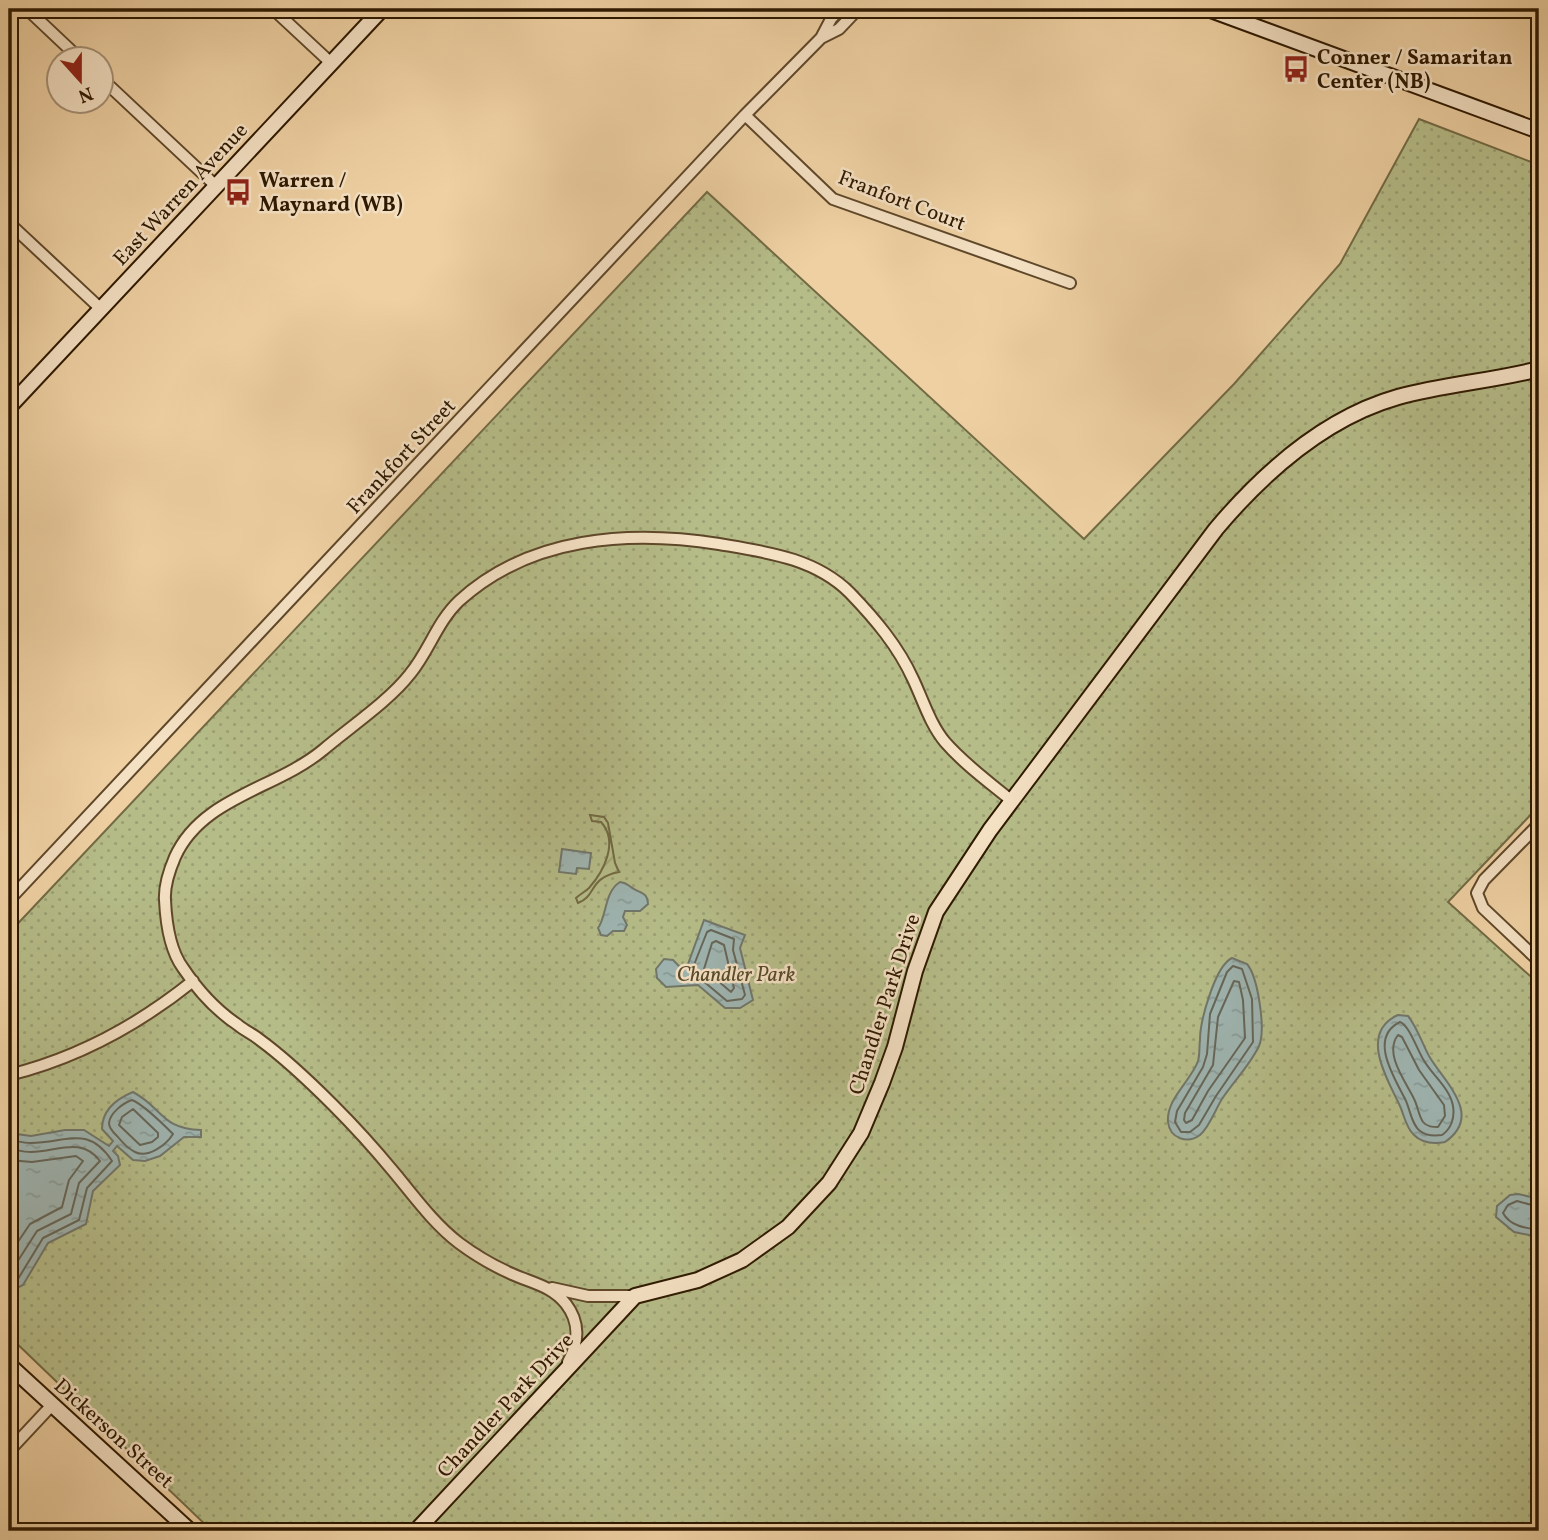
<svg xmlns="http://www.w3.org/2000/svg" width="1548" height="1540" viewBox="0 0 1548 1540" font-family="Vollkorn,serif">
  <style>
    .park { fill: url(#park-dots); stroke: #726a44; stroke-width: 2 }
    .garden { fill: url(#garden-furrows); stroke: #726a44; stroke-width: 2 }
    .water { fill: url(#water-ripples); stroke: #71766a; stroke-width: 2 }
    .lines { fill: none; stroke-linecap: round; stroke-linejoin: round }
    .shore { stroke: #666658; stroke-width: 2 }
    .street-casing { stroke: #5e4729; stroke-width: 14 }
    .secondary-casing { stroke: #2e1901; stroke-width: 18 }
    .street { stroke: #f4e0c3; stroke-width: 10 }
    .secondary { stroke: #f4e0c3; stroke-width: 14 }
    .labels { text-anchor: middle; stroke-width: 5; stroke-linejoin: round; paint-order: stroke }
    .poi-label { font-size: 21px; font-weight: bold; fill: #2e1901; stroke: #f4e0c3; text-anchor: start }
    .street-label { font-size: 21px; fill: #2e1901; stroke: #f4e0c3 }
    .park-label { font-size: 21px; font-style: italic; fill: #564a2a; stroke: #f4e0c3 }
  </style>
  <defs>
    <pattern id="park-dots" width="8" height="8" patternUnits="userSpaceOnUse" patternTransform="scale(1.75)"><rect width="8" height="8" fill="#b5bc88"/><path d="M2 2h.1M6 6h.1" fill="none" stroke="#9ca174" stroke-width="1.8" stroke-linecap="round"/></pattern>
    <pattern id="garden-furrows" width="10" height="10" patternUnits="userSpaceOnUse" patternTransform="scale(1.75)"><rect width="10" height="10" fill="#b5bc88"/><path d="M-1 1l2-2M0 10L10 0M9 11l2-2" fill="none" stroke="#9ca174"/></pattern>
    <pattern id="water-ripples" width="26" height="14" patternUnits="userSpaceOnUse" patternTransform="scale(1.75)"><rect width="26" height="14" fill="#9eb4b0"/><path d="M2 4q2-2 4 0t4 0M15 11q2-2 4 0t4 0" fill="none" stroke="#889a96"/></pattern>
  </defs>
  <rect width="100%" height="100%" fill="#eed0a2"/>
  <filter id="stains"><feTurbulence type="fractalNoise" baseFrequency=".00286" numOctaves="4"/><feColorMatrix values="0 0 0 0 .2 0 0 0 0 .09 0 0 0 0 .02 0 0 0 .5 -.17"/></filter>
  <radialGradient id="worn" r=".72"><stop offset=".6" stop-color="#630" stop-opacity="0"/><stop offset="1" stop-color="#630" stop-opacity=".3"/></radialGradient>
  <path class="park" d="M 1419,119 L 1539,165 L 1539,806 L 1448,902 L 1539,984 L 1539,1531 L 212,1531 L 9,1336 L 9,933 L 707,192 L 1084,539 L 1234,384 L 1340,264 Z"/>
  <path class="garden" d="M 590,815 L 604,817 L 608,823 L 615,863 L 619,872 C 588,878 597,896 578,903 L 576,898 C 580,894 585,892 589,888 C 604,871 619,842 601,822 L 592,821 Z"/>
  <path class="water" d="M 562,849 L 591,853 L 589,869 L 577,868 L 576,874 L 559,872 Z
    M 620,882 C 628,883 628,886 634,889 C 642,894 647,892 648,904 L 640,911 L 625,911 L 623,917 L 627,925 L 624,931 L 613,931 L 607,936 L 601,935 L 598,928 C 607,916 604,892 620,882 Z
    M 704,920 L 745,935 L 740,948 L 753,1000 L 740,1008 L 725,1008 L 698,985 L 666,987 L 657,978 L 656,969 L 664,959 L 673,960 L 680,967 L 688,964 Z
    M 1232,958 L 1247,964 C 1258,977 1266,1030 1259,1046 C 1250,1065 1234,1081 1222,1099 C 1215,1110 1210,1126 1200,1135 C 1188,1144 1170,1139 1168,1122 C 1166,1099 1191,1081 1198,1061 C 1200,1054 1199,1047 1200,1040 C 1200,1021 1215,966 1232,958 Z
    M 1398,1015 L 1408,1016 C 1417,1027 1422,1043 1429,1056 C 1444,1082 1484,1115 1445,1142 C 1434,1144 1422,1143 1414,1135 C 1406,1128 1404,1115 1400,1106 C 1388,1080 1358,1033 1398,1015 Z
    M 133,1092 C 163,1108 161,1129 201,1130 L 201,1137 L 184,1137 L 160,1156 L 145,1161 L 133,1160 L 117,1146 L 113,1151 L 118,1156 L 120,1165 L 93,1191 L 86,1224 L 48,1243 L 23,1285 L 17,1288 L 11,1287 L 9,1284 L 9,1133 L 31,1136 L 65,1130 L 84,1130 L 109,1146 L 113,1141 L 102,1129 C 102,1110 116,1099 133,1092 Z
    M 1518,1194 L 1531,1197 L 1539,1202 L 1539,1237 L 1514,1232 L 1496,1217 L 1497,1206 L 1510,1195 Z"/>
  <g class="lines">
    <path class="shore" d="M 711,930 L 734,939 L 733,950 L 745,995 L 742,999 L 727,1001 L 702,980 L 690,975 L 707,932 Z
      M 716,941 L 724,945 L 734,988 L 731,992 L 704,969 L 712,943 Z
      M 1233,966 L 1242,969 L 1252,999 L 1253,1042 L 1216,1096 L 1199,1125 L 1190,1132 L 1181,1132 L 1175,1122 L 1177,1111 L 1203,1067 L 1207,1054 L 1210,1014 L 1227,972 Z
      M 1234,981 L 1239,982 L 1243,1000 L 1245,1038 L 1208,1091 L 1192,1120 L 1186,1123 L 1184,1120 L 1185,1113 L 1213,1065 L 1218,1017 Z
      M 1400,1022 C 1409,1025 1417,1049 1423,1059 C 1431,1074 1450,1088 1453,1106 C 1455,1118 1451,1129 1442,1135 C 1434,1136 1426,1136 1420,1131 C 1412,1125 1410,1110 1406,1101 C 1396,1080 1367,1038 1400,1022 Z
      M 1398,1035 L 1402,1037 L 1419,1070 L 1444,1105 L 1445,1116 L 1438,1127 C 1433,1127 1427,1127 1423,1122 C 1419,1116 1418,1108 1415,1101 C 1407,1083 1383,1054 1398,1035 Z
      M 132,1100 C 142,1104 164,1125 173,1134 C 167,1144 148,1159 135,1152 C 129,1149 122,1142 118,1137 C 114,1133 109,1129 109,1123 C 110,1113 123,1103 132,1100 Z
      M 133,1109 L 158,1133 L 158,1137 L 152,1142 L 140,1145 L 119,1125 L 122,1117 Z
      M 9,1140 C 16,1141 24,1143 31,1143 C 66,1143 88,1124 112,1161 L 87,1188 L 79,1220 L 43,1238 L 18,1279 L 9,1280
      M 9,1149 C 16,1150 24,1152 31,1152 C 57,1152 81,1136 100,1161 L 79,1183 L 71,1214 L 37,1231 L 12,1270 L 9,1272
      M 9,1160 L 32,1162 L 76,1156 L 83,1161 L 69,1180 L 62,1207 L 30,1224 L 9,1255
      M 1539,1207 L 1517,1201 L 1508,1205 L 1503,1213 C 1510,1226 1525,1228 1539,1230"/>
    <defs>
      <path id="street" d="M 27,9 L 81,60
        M 273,9 L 331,63
        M 840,9 L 831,19 L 821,38 L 839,29 L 858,9
        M 102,79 L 216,186
        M 745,115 L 833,199 L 1070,283
        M 9,223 L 101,309
        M 1539,824 L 1484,880 L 1477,893 L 1483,908 L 1539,961
        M 9,900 L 745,115 L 821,38
        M 9,1075 C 78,1058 137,1026 193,981
        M 552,1288 L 588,1296 L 635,1296
        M 568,1362 C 579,1343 580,1322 566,1304 C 552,1286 532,1283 512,1274 C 494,1266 475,1255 459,1243 C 433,1223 414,1196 393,1171 C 374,1148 354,1126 333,1105 C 310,1082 286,1059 260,1040 C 253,1034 245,1031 238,1025 C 217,1011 197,989 183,968 C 169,949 166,922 165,900 C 164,885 169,871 175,857 C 202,797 276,789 323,750 C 350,727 389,701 410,674 C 429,651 437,622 459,601 C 530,536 630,530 719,544 C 766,552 815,558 850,593 C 875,619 898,646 913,679 C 923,700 930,724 945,742 C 964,764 990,783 1012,801
        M 9,1451 L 52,1405"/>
      <path id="secondary" d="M 1208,9 L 1539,131
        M 9,407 L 382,9
        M 9,1365 L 190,1531
        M 416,1531 L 635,1296 L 698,1280 L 742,1260 L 788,1227 L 829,1183 L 861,1133 L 882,1083 L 895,1047 L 915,971 L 936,912 L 990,830 L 1216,529 C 1264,472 1324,418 1398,397 C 1445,384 1493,381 1539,369"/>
    </defs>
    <use href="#street" class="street-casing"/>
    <use href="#secondary" class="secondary-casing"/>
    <use href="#street" class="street"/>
    <use href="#secondary" class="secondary"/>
  </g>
  <defs>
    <symbol id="bus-bare" viewBox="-9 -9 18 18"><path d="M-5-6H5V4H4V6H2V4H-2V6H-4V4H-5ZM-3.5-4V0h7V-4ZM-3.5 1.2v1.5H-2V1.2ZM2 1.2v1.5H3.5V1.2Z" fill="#8f2418" stroke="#f4e0c3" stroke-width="2.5" paint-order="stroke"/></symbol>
  </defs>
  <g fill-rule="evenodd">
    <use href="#bus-bare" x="1277" y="50" width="38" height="38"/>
    <use href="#bus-bare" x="219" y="173" width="38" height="38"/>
  </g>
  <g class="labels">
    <g class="poi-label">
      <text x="1317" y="64">Conner / Samaritan<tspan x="1317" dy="24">Center (NB)</tspan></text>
      <text x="259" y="187">Warren /<tspan x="259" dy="24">Maynard (WB)</tspan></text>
    </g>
    <g class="street-label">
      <text transform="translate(180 194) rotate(-47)" y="7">East Warren Avenue</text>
      <text transform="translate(902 200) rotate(21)" y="7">Franfort Court</text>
      <text transform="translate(401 456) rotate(-47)" y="7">Frankfort Street</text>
      <text transform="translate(884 1004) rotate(-72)" y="7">Chandler Park Drive</text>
      <text transform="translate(505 1405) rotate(-47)" y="7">Chandler Park Drive</text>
      <text transform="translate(114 1433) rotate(42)" y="7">Dickerson Street</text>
    </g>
    <g class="park-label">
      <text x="736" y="981">Chandler Park</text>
    </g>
  </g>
  <rect width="1548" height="1540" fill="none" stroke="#eed0a2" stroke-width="35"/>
  <rect x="10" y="10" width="1527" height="1519" fill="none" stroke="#2e1901" stroke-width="3.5"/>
  <rect x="18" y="18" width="1513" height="1505" fill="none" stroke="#2e1901" stroke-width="2"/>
  <g transform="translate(80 80) rotate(159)"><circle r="33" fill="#f4e0c3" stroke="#a59075" stroke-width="2"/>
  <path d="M0-5L12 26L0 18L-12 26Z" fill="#8f2418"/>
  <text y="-10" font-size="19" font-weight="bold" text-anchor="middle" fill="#2e1901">N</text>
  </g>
  <rect width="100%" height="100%" filter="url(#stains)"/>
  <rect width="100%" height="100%" fill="url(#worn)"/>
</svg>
